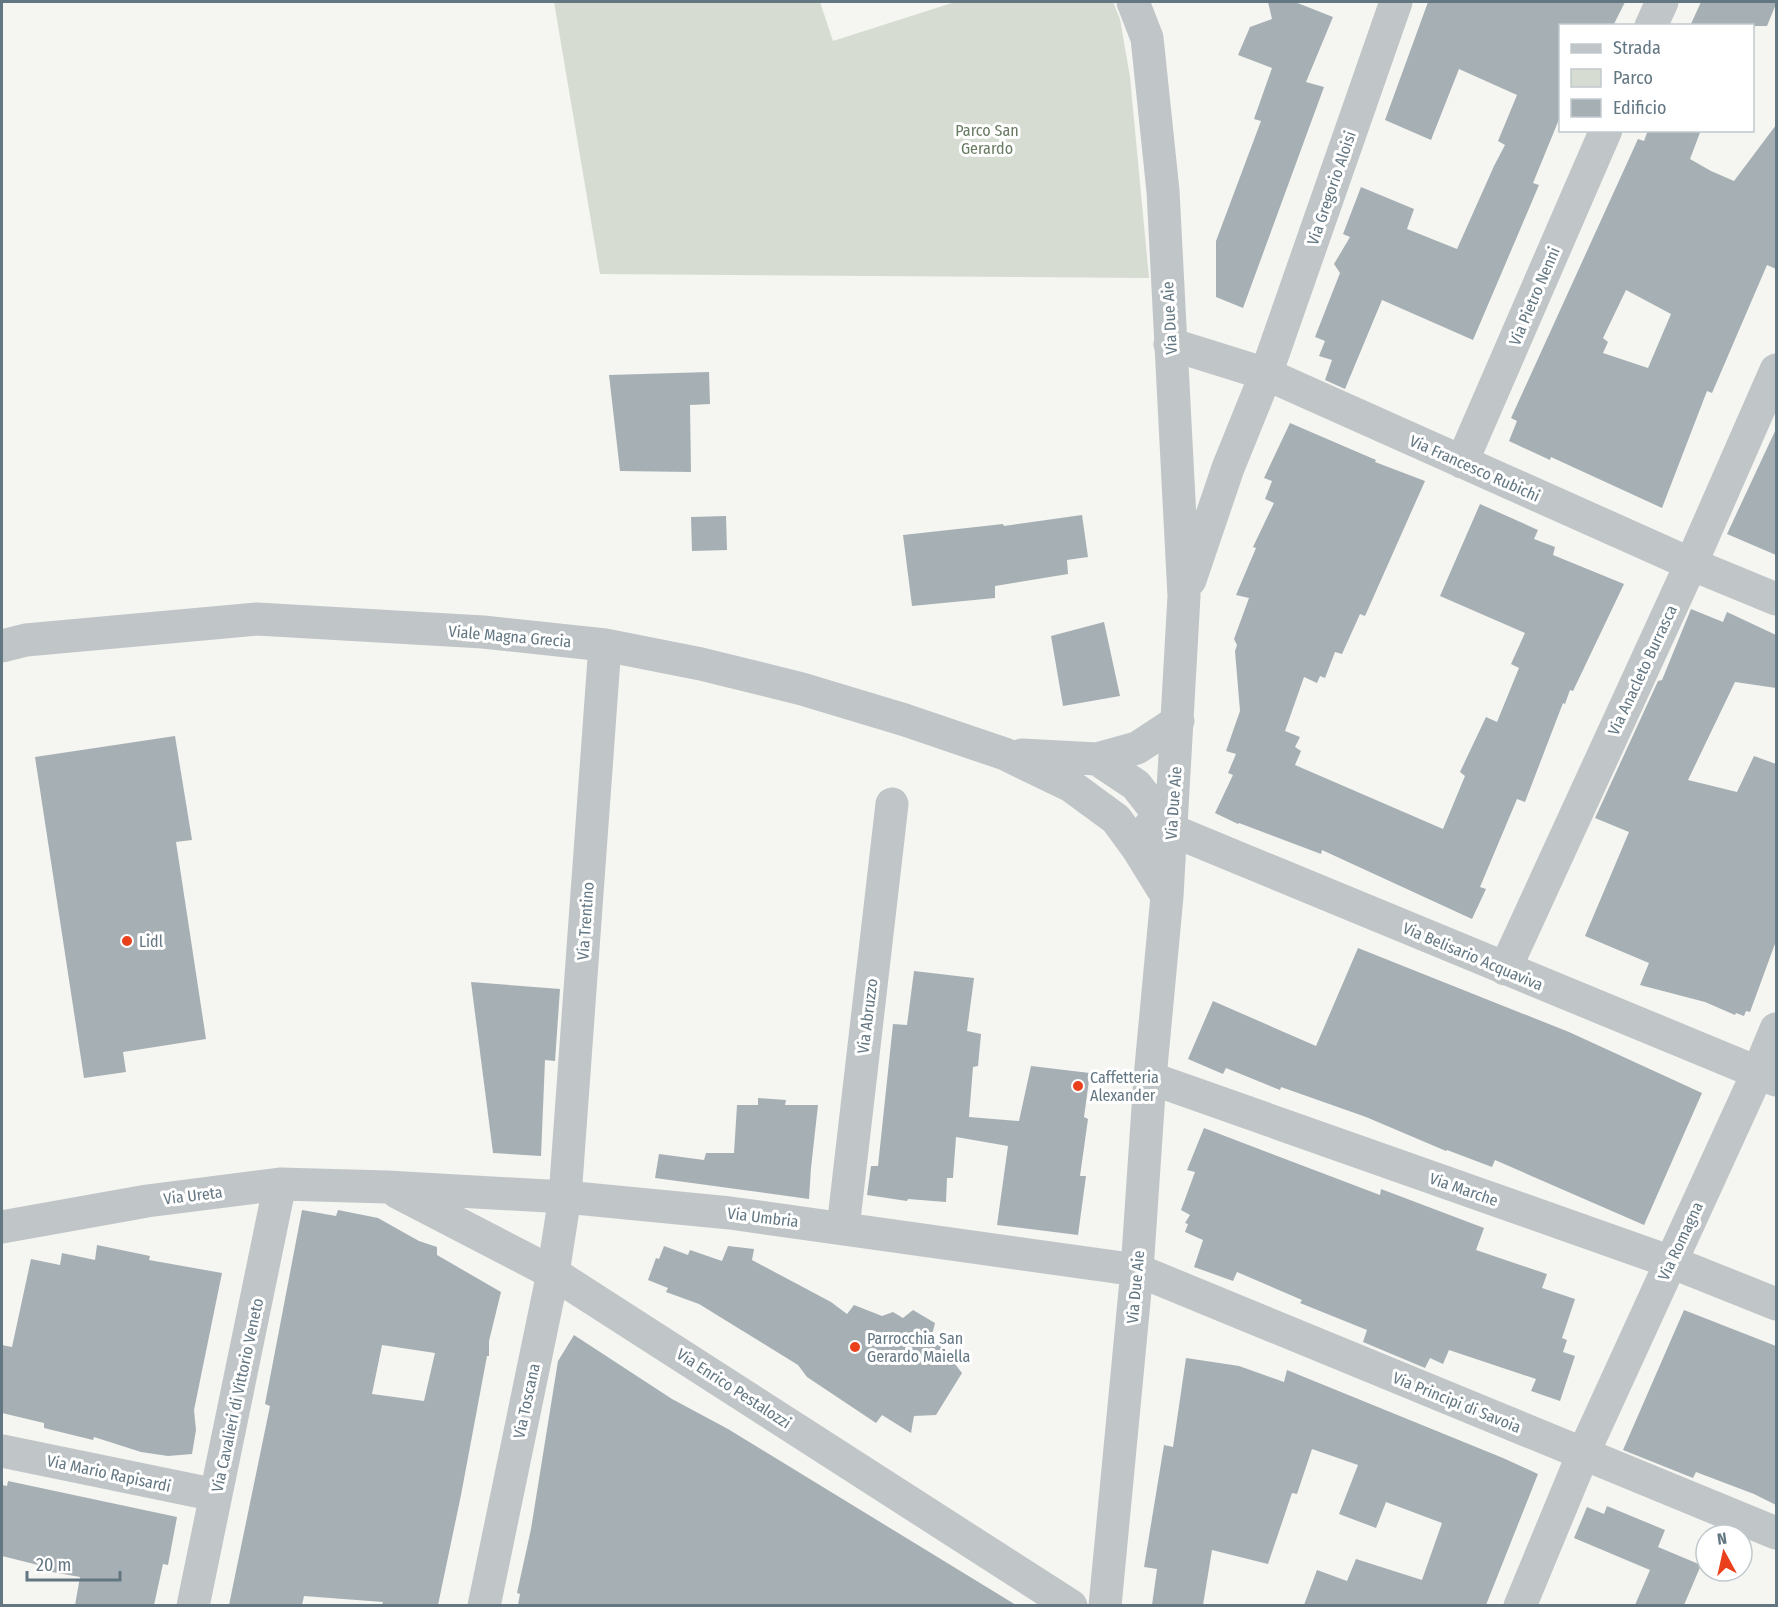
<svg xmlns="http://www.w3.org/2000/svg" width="1778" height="1607" viewBox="0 0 1778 1607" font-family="'Fira Sans Condensed',sans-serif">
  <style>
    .green { fill: #d6dcd2 }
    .building { fill: #a6b0b4; fill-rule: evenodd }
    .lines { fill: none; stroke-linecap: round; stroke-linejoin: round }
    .minor { stroke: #c0c5c7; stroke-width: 33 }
    .poi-dot { fill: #ea401c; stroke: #fff; stroke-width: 2 }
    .labels { text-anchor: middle; stroke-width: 6; stroke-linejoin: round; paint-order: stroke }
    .park-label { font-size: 16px; fill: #687a62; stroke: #fff }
    .street-label { font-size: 16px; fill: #637783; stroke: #fff }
    .poi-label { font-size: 16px; fill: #637783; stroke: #fff; text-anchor: start }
  </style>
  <rect width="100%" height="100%" fill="#f5f5f1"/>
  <path class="green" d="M 554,2 L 820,2 L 833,41 L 955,2 L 1113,2 L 1120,19 L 1130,77 L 1149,278 L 600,274 Z"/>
  <path class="building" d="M 1268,2 L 1295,2 L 1333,17 L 1306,82 L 1324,87 L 1243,308 L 1216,297 L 1216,241 L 1261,121 L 1254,119 L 1272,68 L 1238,55 L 1250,27 L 1272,19 Z
    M 1428,2 L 1625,2 L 1613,26 L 1560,26 L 1560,117 L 1533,183 L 1539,185 L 1473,340 L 1382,300 L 1345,389 L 1325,380 L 1332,360 L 1319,356 L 1325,341 L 1315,337 L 1340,273 L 1334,264 L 1350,237 L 1343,234 L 1361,187 L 1414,209 L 1407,229 L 1457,249 L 1494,166 L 1505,145 L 1498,141 L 1517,95 L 1459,69 L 1431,140 L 1385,120 Z
    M 1701,2 L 1776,2 L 1776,4 L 1767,26 L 1690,26 Z
    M 1776,125 L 1776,269 L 1767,265 L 1712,393 L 1707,391 L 1662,508 L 1551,457 L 1550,460 L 1509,441 L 1517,421 L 1511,418 L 1638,139 L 1644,141 L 1648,130 L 1701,130 L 1690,159 L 1711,171 L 1734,181 ZM 1626,290 L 1671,314 L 1648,368 L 1603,353 L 1608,342 L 1603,338 Z
    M 709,372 L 710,404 L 690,405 L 691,472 L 620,471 L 609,375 Z
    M 1290,423 L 1376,460 L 1375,462 L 1425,481 L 1365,616 L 1360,614 L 1342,654 L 1335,652 L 1325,678 L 1320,676 L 1317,683 L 1304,677 L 1285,731 L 1300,737 L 1295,747 L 1301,751 L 1295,765 L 1443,829 L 1465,776 L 1460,772 L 1486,717 L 1497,722 L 1519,668 L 1511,664 L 1525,633 L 1440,596 L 1480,504 L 1538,530 L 1534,539 L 1555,547 L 1553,555 L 1624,584 L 1573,691 L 1570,690 L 1565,704 L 1563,703 L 1525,802 L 1517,799 L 1480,887 L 1486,889 L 1472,919 L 1322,850 L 1321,854 L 1239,823 L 1238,824 L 1215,813 L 1233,775 L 1228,773 L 1236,754 L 1226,751 L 1240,711 L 1235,651 L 1237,645 L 1234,639 L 1249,598 L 1236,595 L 1256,548 L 1253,547 L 1274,503 L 1265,499 L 1272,481 L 1264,478 Z
    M 1776,429 L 1776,555 L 1727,534 Z
    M 1082,515 L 1088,557 L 1067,560 L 1068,574 L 995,586 L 995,598 L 912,606 L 903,535 L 1003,524 L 1004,526 Z
    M 726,516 L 727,550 L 692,551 L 691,517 Z
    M 1691,609 L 1723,622 L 1727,612 L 1776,635 L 1776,688 L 1735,682 L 1688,780 L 1737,792 L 1754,756 L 1776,764 L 1776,941 L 1750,1012 L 1746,1011 L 1744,1016 L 1736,1013 L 1735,1015 L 1705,1002 L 1640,985 L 1649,963 L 1585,936 L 1629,832 L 1595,818 L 1658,681 L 1662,680 Z
    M 1104,622 L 1120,696 L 1063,706 L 1051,636 Z
    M 175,736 L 192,840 L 176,842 L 206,1039 L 123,1052 L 126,1072 L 84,1078 L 35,757 Z
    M 1358,948 L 1569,1032 L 1702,1093 L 1644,1225 L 1495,1160 L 1492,1167 L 1447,1150 L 1446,1151 L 1366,1117 L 1281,1087 L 1280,1090 L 1226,1068 L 1223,1074 L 1188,1059 L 1213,1001 L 1316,1046 Z
    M 914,971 L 974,978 L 967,1031 L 981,1034 L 978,1066 L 973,1067 L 969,1117 L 1019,1121 L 1031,1066 L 1090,1073 L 1084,1117 L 1088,1119 L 1080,1176 L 1086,1176 L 1078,1235 L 997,1225 L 1008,1146 L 956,1137 L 953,1178 L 947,1178 L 946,1202 L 908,1199 L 907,1201 L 867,1195 L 871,1166 L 878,1166 L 893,1024 L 907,1025 Z
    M 471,982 L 560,989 L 555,1061 L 545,1060 L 541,1156 L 493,1153 Z
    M 758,1098 L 786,1100 L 785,1105 L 818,1105 L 811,1168 L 809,1199 L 655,1178 L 659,1154 L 704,1160 L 706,1153 L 734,1153 L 737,1105 L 758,1105 Z
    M 1204,1128 L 1380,1195 L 1381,1189 L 1484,1228 L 1476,1250 L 1547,1274 L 1542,1288 L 1575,1299 L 1562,1338 L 1567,1340 L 1563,1352 L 1575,1356 L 1560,1401 L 1531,1391 L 1536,1379 L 1449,1350 L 1443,1364 L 1430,1358 L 1425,1368 L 1363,1342 L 1367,1330 L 1300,1303 L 1302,1300 L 1237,1272 L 1233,1281 L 1194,1267 L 1203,1240 L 1185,1232 L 1188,1224 L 1185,1223 L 1190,1215 L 1181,1210 L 1195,1172 L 1187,1170 Z
    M 302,1210 L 336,1216 L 338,1210 L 378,1218 L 419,1241 L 437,1247 L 437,1255 L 501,1292 L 489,1341 L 489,1356 L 487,1356 L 461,1495 L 438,1605 L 382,1605 L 383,1602 L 304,1596 L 302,1605 L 229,1605 L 270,1406 L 265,1404 ZM 382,1345 L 435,1353 L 424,1401 L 372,1394 Z
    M 97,1245 L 150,1256 L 149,1260 L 222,1273 L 194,1410 L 196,1430 L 192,1454 L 168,1456 L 141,1452 L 94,1437 L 93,1440 L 44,1428 L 44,1423 L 2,1413 L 2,1345 L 12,1347 L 31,1259 L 60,1265 L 62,1253 L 95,1260 Z
    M 664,1246 L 688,1255 L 690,1250 L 722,1261 L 728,1246 L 754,1249 L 752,1260 L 831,1302 L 847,1314 L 854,1305 L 882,1316 L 893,1312 L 903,1318 L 913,1310 L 935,1323 L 932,1335 L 962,1373 L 936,1415 L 914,1416 L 911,1433 L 882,1415 L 876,1423 L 807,1377 L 798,1365 L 699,1304 L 666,1292 L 668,1288 L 648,1280 L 656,1258 L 659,1259 Z
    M 1684,1310 L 1776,1346 L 1776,1505 L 1754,1494 L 1696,1472 L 1693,1478 L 1623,1450 Z
    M 574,1335 L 672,1399 L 728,1429 L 1016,1605 L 518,1605 L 520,1594 L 517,1593 L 531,1529 L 558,1361 Z
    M 1186,1358 L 1239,1366 L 1284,1382 L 1287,1370 L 1503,1458 L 1538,1474 L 1486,1605 L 1304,1605 L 1317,1570 L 1347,1581 L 1356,1559 L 1422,1580 L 1442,1523 L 1386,1502 L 1376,1528 L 1339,1514 L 1358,1465 L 1312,1449 L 1297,1494 L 1292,1493 L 1268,1564 L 1212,1550 L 1203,1605 L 1152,1605 L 1157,1569 L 1144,1567 L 1164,1445 L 1173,1447 Z
    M 8,1481 L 177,1517 L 168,1565 L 163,1564 L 154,1605 L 75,1605 L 80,1577 L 41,1570 L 42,1566 L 2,1556 L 2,1485 L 7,1486 Z
    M 1607,1506 L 1665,1530 L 1658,1547 L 1701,1565 L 1684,1605 L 1635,1605 L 1650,1570 L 1574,1538 L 1587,1507 L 1604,1514 Z"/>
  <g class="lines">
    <path class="minor" d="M 1651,26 L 1662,2
      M 1170,344 L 1266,374 L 1691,564 L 1776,599
      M 1462,462 L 1606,130
      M 1190,580 L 1228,468 L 1266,374 L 1396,2
      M 2,646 L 26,640 L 257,619 L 483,632 L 605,645 L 701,664 L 802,689 L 905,720 L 1005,754 L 1071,786 L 1116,819 L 1138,849 L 1167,896
      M 1022,755 L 1097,759 L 1137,748 L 1178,721
      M 1097,759 L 1136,785 L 1171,830
      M 1150,826 L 1171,830 L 1776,1080
      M 1505,969 L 1691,564 L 1776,370
      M 1150,1078 L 1671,1262 L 1776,1304
      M 397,1192 L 553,1273 L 1071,1606
      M 2,1227 L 147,1201 L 280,1184 L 387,1187 L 565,1197 L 730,1213 L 1137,1270 L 1776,1533
      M 843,1228 L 892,804
      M 2,1451 L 216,1495
      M 193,1606 L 280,1184
      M 484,1606 L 553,1273 L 565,1197 L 605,645
      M 1105,1606 L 1137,1270 L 1150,1078 L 1167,896 L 1184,596 L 1163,191 L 1147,38 L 1133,2
      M 1520,1606 L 1583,1454 L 1758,1072 L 1776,1029"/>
  </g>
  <g class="poi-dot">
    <circle cx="127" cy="941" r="6"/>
    <circle cx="1078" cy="1086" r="6"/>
    <circle cx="855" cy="1347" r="6"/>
  </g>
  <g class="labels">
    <g class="park-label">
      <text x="987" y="136">Parco San<tspan x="987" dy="18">Gerardo</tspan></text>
    </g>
    <g class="street-label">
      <text transform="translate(1331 188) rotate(-71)" y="6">Via Gregorio Aloisi</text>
      <text transform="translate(1534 296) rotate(-67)" y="6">Via Pietro Nenni</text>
      <text transform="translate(1169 318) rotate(-93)" y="6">Via Due Aie</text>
      <text transform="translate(1475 468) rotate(24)" y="6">Via Francesco Rubichi</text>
      <text transform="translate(510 636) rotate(5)" y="6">Viale Magna Grecia</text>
      <text transform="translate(1642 670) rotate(-65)" y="6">Via Anacleto Burrasca</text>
      <text transform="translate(1173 803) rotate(-86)" y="6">Via Due Aie</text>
      <text transform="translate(585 921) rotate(-86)" y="6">Via Trentino</text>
      <text transform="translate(1473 956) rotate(23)" y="6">Via Belisario Acquaviva</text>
      <text transform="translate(867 1016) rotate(-83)" y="6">Via Abruzzo</text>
      <text transform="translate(1464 1189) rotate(19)" y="6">Via Marche</text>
      <text transform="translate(193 1195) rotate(-7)" y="6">Via Ureta</text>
      <text transform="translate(763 1217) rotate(7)" y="6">Via Umbria</text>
      <text transform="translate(1680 1241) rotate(-65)" y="6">Via Romagna</text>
      <text transform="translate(1135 1287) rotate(-85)" y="6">Via Due Aie</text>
      <text transform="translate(734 1388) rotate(33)" y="6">Via Enrico Pestalozzi</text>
      <text transform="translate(237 1395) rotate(-78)" y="6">Via Cavalieri di Vittorio Veneto</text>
      <text transform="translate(526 1401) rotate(-78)" y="6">Via Toscana</text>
      <text transform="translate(1457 1402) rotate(22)" y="6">Via Principi di Savoia</text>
      <text transform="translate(109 1473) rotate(12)" y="6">Via Mario Rapisardi</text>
    </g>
    <g class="poi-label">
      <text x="139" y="947">Lidl</text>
      <text x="1090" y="1083">Caffetteria<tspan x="1090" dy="18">Alexander</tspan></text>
      <text x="867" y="1344">Parrocchia San<tspan x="867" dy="18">Gerardo Maiella</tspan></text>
    </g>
  </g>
  <rect width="1778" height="1607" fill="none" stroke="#637783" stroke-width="6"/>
  <rect x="1559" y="24" width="195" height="108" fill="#ffffff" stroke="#c1c9cd" stroke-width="1.5"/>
  <rect x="1571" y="44" width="30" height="9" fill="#c0c5c7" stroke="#c1c9cd" stroke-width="1.5"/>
  <text x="1613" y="54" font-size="18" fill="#637783">Strada</text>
  <rect x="1571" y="69" width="30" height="18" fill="#d6dcd2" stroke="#c1c9cd" stroke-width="1.5"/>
  <text x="1613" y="84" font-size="18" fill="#637783">Parco</text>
  <rect x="1571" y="99" width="30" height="18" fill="#a6b0b4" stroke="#c1c9cd" stroke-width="1.5"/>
  <text x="1613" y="114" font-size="18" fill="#637783">Edificio</text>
  <g transform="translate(1724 1553) rotate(352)"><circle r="28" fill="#ffffff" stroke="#c1c9cd" stroke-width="1.5"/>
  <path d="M0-4.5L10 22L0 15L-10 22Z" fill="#ea401c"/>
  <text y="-9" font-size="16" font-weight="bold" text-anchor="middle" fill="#637783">N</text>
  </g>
  <path d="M27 1571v9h93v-9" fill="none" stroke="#637783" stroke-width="3"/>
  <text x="36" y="1571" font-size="18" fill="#637783" stroke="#ffffff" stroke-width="4.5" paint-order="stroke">20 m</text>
</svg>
